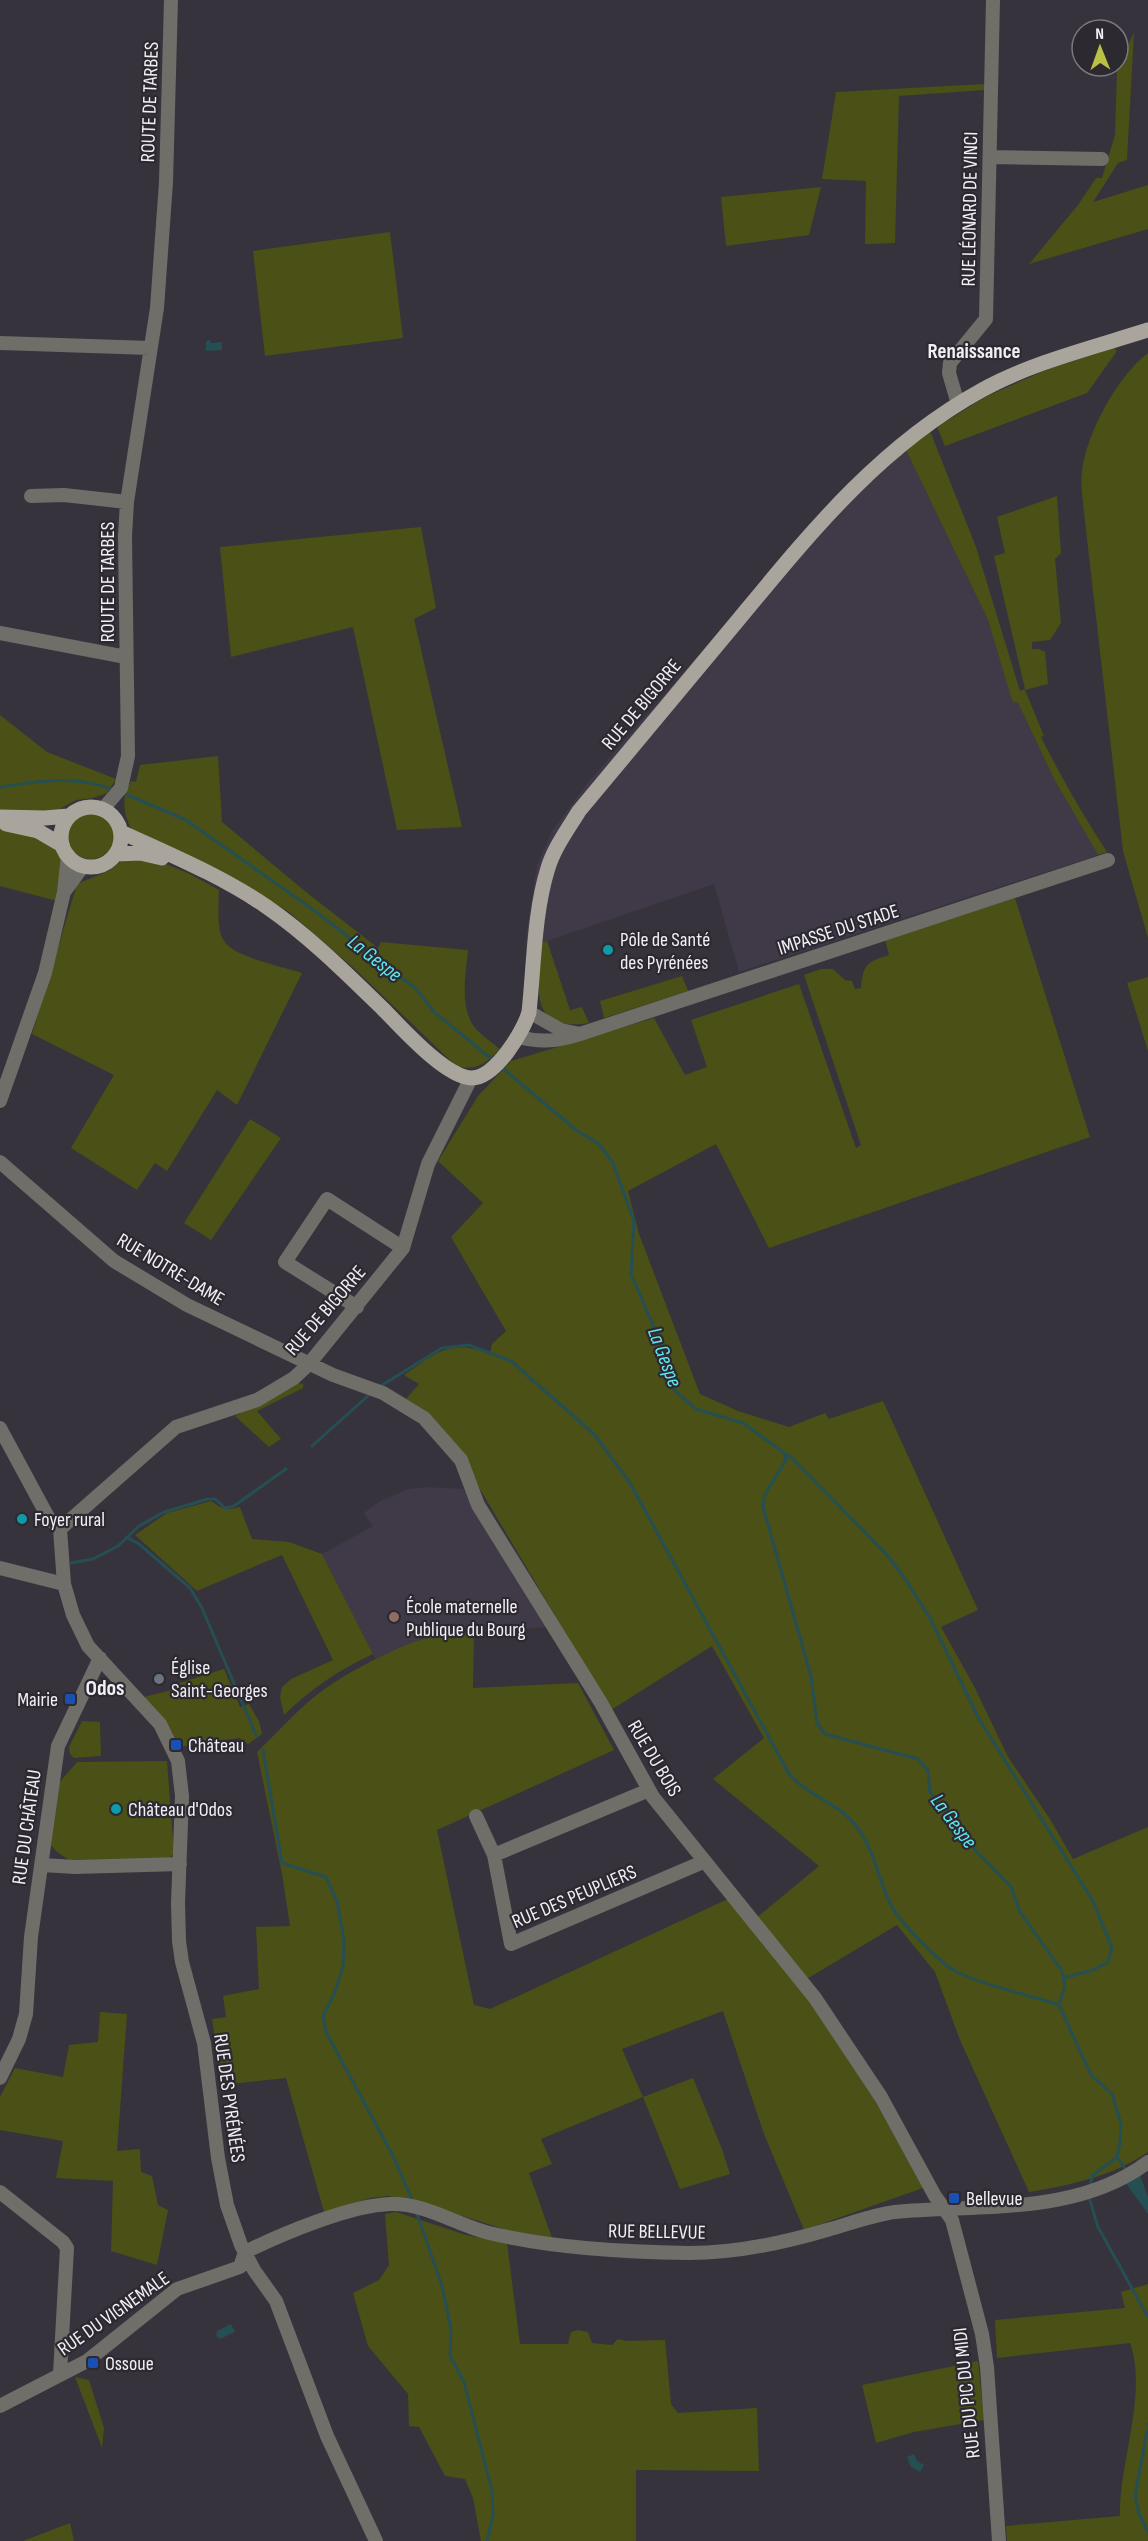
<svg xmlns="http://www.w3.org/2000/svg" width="1148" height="2541" viewBox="0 0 1148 2541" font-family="'Sofia Sans Condensed',sans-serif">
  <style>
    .built { fill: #403948 }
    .green { fill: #4a5016 }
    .water { fill: #254f53 }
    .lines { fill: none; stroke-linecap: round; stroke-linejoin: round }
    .stream { stroke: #254f53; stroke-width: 3 }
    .minor { stroke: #706e69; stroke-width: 14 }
    .major { stroke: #a9a59c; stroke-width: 15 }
    .culture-dot { fill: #0f9aa8; stroke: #2d2931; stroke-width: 2 }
    .education-dot { fill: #8d6e63; stroke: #2d2931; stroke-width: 2 }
    .worship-dot { fill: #6b7280; stroke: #2d2931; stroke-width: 2 }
    .transit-dot { fill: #1a4fb4; stroke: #2d2931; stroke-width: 2 }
    .labels { text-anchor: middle; stroke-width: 4.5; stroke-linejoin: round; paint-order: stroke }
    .street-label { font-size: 20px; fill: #f2eff5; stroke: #2d2931 }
    .poi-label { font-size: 20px; fill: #f2eff5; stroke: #2d2931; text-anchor: start }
    .neighbourhood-label { font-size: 21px; font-weight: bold; fill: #f2eff5; stroke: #2d2931 }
    .water-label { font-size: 21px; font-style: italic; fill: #5ee6f1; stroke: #2d2931 }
    .quarter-label { font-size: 22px; font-weight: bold; fill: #f2eff5; stroke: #2d2931 }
  </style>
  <rect width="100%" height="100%" fill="#37333c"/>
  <path class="built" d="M 905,448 L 988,620 L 1012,701 L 1018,703 L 1054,779 L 1098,855 L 739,972 L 714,884 L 547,941 L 525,946 L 537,865 L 552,831 L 586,785 L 818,517 Z
    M 426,1487 L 464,1489 L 546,1627 L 474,1633 L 451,1633 L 427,1638 L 376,1660 L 322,1554 L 373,1526 L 364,1513 L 380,1501 L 409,1489 Z"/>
  <path class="green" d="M 1134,32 L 1127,160 L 1118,163 L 1093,202 L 1148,185 L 1148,229 L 1029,264 L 1078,205 L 1096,178 L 1102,178 L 1115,135 L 1117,71 Z
    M 985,84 L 984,90 L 899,96 L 895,243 L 865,244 L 866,181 L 822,179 L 836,92 Z
    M 821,187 L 809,235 L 726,246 L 721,197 Z
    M 390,232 L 403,338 L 265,356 L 253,251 Z
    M 1114,348 L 1117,351 L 1087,393 L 945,446 L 937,427 L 987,396 L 1051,368 Z
    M 1148,353 L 1148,938 L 1123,851 L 1084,513 C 1083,500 1080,484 1082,471 C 1087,432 1117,377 1148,353 Z
    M 930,431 L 976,547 L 1020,691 L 1025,689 L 994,556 L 1005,553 L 997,517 L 1057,496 L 1061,553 L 1055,559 L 1061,623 L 1050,640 L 1032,642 L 1032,649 L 1039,649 L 1045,652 L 1048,684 L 1025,690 L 1044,736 L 1041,737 C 1061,777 1083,815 1107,852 L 1098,855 L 1054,779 L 1018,703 L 1012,701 L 988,620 L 905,448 Z
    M 421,527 L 436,608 L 414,619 L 462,827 L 397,830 L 353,627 L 231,657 L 220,547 Z
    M 0,715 L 47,752 L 116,779 L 107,793 L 93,798 L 76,800 L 54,812 L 0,812 Z
    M 218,756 L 222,822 L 306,892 L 378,948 L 381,942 L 468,950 C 466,974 458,1012 478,1031 C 485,1038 493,1043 500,1049 C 485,1064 479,1070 457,1067 L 357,971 L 289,912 L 216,869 L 132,831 C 123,812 121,800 131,781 L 136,782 L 140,765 Z
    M67 835a24 24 0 1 1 48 0a24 24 0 1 1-48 0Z
    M 0,828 C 17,832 58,837 61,858 C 63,872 58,888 57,901 L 0,886 Z
    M 135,858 C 166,860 193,875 219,890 C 219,903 216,930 224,941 C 234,957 283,967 302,973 L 237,1105 L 217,1090 L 167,1171 L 155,1163 L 137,1190 L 71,1148 L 114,1075 L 32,1034 L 77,884 L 108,871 L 120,862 Z
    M 1015,898 L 1090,1137 L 769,1248 L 716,1144 L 628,1191 L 639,1234 L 700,1394 L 738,1411 L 789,1427 L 825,1413 L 829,1419 L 883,1401 L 978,1610 L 941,1627 L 975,1688 L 1008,1757 L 1050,1819 L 1073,1859 L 1148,1827 L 1148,2152 C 1113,2176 1071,2185 1029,2192 L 960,2040 L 935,1972 L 897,1925 L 800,1983 L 866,2084 L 923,2188 L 804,2230 L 764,2134 L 723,2011 L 622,2049 L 643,2097 L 693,2078 L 722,2149 L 730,2174 L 680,2189 L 643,2097 L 541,2139 L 552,2164 L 529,2173 L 552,2238 L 510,2231 L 418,2202 L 388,2196 L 370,2198 L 324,2212 L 286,2078 L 222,2085 L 212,2019 L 226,2017 L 223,1996 L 259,1989 L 256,1927 L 290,1926 L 282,1874 L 257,1752 C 280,1730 302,1704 329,1686 C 357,1667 417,1635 451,1633 C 459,1632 467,1633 474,1633 L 473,1688 L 578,1683 L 614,1750 L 437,1830 L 474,2005 L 490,2009 L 728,1899 L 749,1924 L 819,1866 L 713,1779 L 764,1738 L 712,1646 L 611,1710 L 474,1479 C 461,1445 437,1419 406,1399 L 419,1384 L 404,1375 C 437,1353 449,1338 490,1354 L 492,1344 L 506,1331 L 451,1237 L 483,1203 L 438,1161 L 478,1096 L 511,1061 L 654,1018 L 685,1075 L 707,1067 L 691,1020 L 799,984 L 856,1148 L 861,1145 L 804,975 L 821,969 L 833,969 L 845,980 L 852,981 L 855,989 L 861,988 C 863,964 867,962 889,955 L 885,940 Z
    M 547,941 L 570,1010 L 582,1007 L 589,1023 C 527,1033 538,985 541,943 Z
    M 682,976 L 688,991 L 604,1018 L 600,1001 Z
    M 1148,977 L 1148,1051 L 1127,983 Z
    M 250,1119 L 281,1138 L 211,1240 L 184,1223 Z
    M 298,1383 L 303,1384 L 303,1388 L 257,1411 L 281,1439 L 269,1447 L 235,1416 Z
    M 211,1501 C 222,1509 227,1511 240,1507 L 252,1539 L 289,1542 L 322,1554 L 373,1654 C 338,1670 311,1689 284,1715 L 280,1697 L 282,1687 L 291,1679 L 333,1660 L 282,1555 L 197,1591 L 135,1535 L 167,1513 Z
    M 224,1669 L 240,1707 L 249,1704 L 259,1721 L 262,1734 L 248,1744 L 239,1738 L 179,1747 L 144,1697 L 176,1689 L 176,1684 Z
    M 82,1721 L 100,1722 L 101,1756 L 74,1758 L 70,1754 L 69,1747 Z
    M 167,1761 L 174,1853 L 168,1859 L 69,1860 L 57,1852 L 50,1844 L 58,1784 L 77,1762 Z
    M 100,2012 L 127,2014 L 117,2151 L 140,2149 L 141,2172 L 152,2176 L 158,2205 L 168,2210 L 157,2265 L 111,2251 L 113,2181 L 56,2178 L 63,2141 L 0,2130 L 0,2097 L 15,2068 L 63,2077 L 69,2045 L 98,2042 Z
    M 396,2212 L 466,2235 L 507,2243 L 520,2344 L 568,2344 L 571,2332 L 578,2330 L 588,2332 L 592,2343 L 612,2345 L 618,2339 L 626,2341 L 665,2340 L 671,2404 L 678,2413 L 757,2408 L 759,2471 L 636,2470 L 636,2541 L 481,2541 L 473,2498 L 465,2479 L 445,2476 L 419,2427 L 409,2426 L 408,2394 L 368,2346 L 353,2293 L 379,2280 L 389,2265 L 385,2214 Z
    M 1148,2284 L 1148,2541 L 1007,2541 L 1006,2526 L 1120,2516 C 1119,2463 1148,2393 1130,2343 L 997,2358 L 995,2320 L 1125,2308 L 1121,2292 Z
    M 978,2361 L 984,2420 L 914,2432 L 876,2443 L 862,2385 Z
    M 75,2377 L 89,2380 L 104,2428 L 102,2448 Z
    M 70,2523 L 74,2541 L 23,2541 Z"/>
  <path class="water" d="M 210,340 L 211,343 L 222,342 L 222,350 L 206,351 L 206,341 Z
    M 1140,2175 L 1148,2197 L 1148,2214 L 1125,2182 Z
    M 231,2324 L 235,2332 L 220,2339 L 216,2336 L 217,2331 Z
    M 914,2454 L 917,2461 L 924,2465 L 920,2472 L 911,2467 L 907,2457 Z"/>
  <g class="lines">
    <path class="stream" d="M 0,787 C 38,781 77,775 114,790
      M 123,793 L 186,820 L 315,911 L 416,989 L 435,1013 L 493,1060
      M 500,1066 L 576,1130 L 599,1144 L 613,1163 L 634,1221 L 631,1274 L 676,1378 L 674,1390 L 696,1409 L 743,1423 L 784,1453 L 786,1460 L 765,1494 L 763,1507 L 811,1676 L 817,1723 L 825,1734 L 918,1759 L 928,1771 L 930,1792 L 965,1833 L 975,1850 L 1011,1887 L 1020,1912 L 1062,1971 L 1065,1986 L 1059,2005 L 1091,2075 L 1112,2094 L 1121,2124 L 1120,2143 L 1117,2157 L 1126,2170
      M 379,1387 L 442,1348 L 469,1345 L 511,1361 L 594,1434 L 630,1483 L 788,1772 C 806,1796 838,1802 856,1826 C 874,1848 878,1880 891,1905 C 900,1922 941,1965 959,1973 C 990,1987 1026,1994 1059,2005
      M 312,1446 L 369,1395
      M 784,1453 L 792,1458 L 888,1556 L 906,1580 L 931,1620 L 979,1719 L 1093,1901 L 1112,1948 L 1108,1962 L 1093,1970 L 1063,1978
      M 128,1538 L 139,1544 L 190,1588 L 202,1608 L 256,1735
      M 71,1563 L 93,1559 L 118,1546 L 139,1526 L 164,1512 L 208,1499 L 215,1499 L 225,1508 L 234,1506 L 286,1469
      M 263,1750 L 282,1863 L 326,1877 L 337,1901 L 344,1941 L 343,1967 L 334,1994 L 323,2016 L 326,2032 L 393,2156 L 413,2202
      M 1090,2188 L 1092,2176 L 1117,2157
      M 1089,2197 L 1098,2227 L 1148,2317
      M 416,2211 L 442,2286 L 451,2329 L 450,2356 L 464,2382 L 492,2491 L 493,2515 L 487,2541
      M 1148,2425 L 1148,2424
      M 1147,2431 L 1135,2496 L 1139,2514 L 1148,2532"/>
    <path class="minor" d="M 990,157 L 1102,159
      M 0,343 L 150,348
      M 958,404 L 949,373 L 950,363 L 986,319 L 993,0
      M 31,496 L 64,495 L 127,502
      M 0,633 L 126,657
      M 103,809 L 121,788 L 128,756 L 125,536 L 127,502 L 157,308 L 166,182 L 171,0
      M 68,855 L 64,892 L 83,866
      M 580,1034 L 1108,860
      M 519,1037 C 541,1043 558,1041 580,1034 L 561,1030 L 529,1012
      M 0,1101 L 45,973 L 64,892
      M 0,1162 L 114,1261 L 187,1305 L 333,1375 L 383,1393 L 424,1418 L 461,1460 L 478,1505 L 601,1703 L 653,1797 L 815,1998 L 881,2097 L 935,2196 L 952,2220 L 982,2334 L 987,2367 L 999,2541
      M 357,1307 L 285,1262 L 327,1199 L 403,1248
      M 0,1428 L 48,1517 L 60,1529
      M 60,1529 L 64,1584 L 73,1615 L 88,1646 L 160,1724 L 178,1761 L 182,1796 L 178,1903 L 179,1941 L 182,1962 L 204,2043 L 218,2158 L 227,2205 L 241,2245 L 254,2270 L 276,2301 L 327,2436 L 376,2541
      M 60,1529 L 176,1427 L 257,1400 L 294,1378 L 309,1364 L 403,1248 L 428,1164 L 471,1078
      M 0,1568 L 64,1584
      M 649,1790 L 494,1855 L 511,1944 L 703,1862
      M 476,1816 L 494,1855
      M 42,1865 L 75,1867 L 180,1864
      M 0,2078 L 19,2039 L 26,2014 L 31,1937 L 58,1746 L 100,1658
      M 0,2192 L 63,2242 L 67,2248 L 60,2374
      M 245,2252 C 282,2234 350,2205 391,2204 C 425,2203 457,2225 489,2233 C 555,2248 622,2252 689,2253 C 735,2253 783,2243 827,2230 C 849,2224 872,2215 895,2212 C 979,2204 1076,2216 1148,2162
      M 0,2406 L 87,2361 L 177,2289 L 240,2267 L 245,2252"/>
    <path class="major" d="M61 837a30 30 0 1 1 60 0a30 30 0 1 1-60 0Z
      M 0,817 L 45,818 L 68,816
      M 6,824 L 38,831 L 62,845
      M 121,832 C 171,855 222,876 267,907 C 309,936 346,973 383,1009 C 401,1027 446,1078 472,1078 C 495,1078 524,1031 529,1012 C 534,966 534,912 548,868 C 554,848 568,829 579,811 C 632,747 686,683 739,619 C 811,532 880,446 982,390 C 1030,363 1095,347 1148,330
      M 117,854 L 140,853 L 162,858"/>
  </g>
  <g class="culture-dot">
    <circle cx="608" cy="950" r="6"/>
    <circle cx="22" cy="1519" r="6"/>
    <circle cx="116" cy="1809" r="6"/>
  </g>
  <circle class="education-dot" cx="394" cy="1617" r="6"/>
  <circle class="worship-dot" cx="159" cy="1679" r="6"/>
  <g class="transit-dot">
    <rect x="64" y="1693" width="12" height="12" rx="3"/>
    <rect x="170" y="1739" width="12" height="12" rx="3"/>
    <rect x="948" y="2192" width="12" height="12" rx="3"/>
    <rect x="87" y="2357" width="12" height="12" rx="3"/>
  </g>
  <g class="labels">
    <g class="street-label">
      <text transform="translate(149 102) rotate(-88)" y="7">ROUTE DE TARBES</text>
      <text transform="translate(969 209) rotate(-89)" y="7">RUE LÉONARD DE VINCI</text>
      <text transform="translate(107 582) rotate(-90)" y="7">ROUTE DE TARBES</text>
      <text transform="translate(641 704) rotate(-50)" y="7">RUE DE BIGORRE</text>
      <text transform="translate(838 929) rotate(-18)" y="7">IMPASSE DU STADE</text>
      <text transform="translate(171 1269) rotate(31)" y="7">RUE NOTRE-DAME</text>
      <text transform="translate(325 1310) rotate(-49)" y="7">RUE DE BIGORRE</text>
      <text transform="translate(655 1758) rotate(59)" y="7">RUE DU BOIS</text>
      <text transform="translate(26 1827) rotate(-82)" y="7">RUE DU CHÂTEAU</text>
      <text transform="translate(574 1896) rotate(-23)" y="7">RUE DES PEUPLIERS</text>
      <text transform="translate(230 2098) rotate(82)" y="7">RUE DES PYRÉNÉES</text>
      <text transform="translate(657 2231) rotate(1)" y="7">RUE BELLEVUE</text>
      <text transform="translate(113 2313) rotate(-35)" y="7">RUE DU VIGNEMALE</text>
      <text transform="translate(966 2393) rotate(-96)" y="7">RUE DU PIC DU MIDI</text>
    </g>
    <g class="poi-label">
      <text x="620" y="946">Pôle de Santé<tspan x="620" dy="23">des Pyrénées</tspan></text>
      <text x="34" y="1526">Foyer rural</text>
      <text x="406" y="1613">École maternelle<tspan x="406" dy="23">Publique du Bourg</tspan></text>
      <text x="171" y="1674">Église<tspan x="171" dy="23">Saint-Georges</tspan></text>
      <text x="58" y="1706" text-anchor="end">Mairie</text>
      <text x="188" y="1752">Château</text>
      <text x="128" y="1816">Château d'Odos</text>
      <text x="966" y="2205">Bellevue</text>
      <text x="105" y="2370">Ossoue</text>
    </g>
    <g class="neighbourhood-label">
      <text x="974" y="358">Renaissance</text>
    </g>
    <g class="water-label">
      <text transform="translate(375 958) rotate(38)" y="7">La Gespe</text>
      <text transform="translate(665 1357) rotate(69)" y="7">La Gespe</text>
      <text transform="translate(954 1821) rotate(53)" y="7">La Gespe</text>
    </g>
    <g class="quarter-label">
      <text x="105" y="1695">Odos</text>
    </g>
  </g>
  <g transform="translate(1100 48) rotate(359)"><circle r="28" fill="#2d2931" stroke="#7c787f" stroke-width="1.5"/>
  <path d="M0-4.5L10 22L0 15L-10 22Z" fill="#bac045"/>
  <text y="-9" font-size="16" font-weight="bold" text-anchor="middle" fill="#f2eff5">N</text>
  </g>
</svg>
